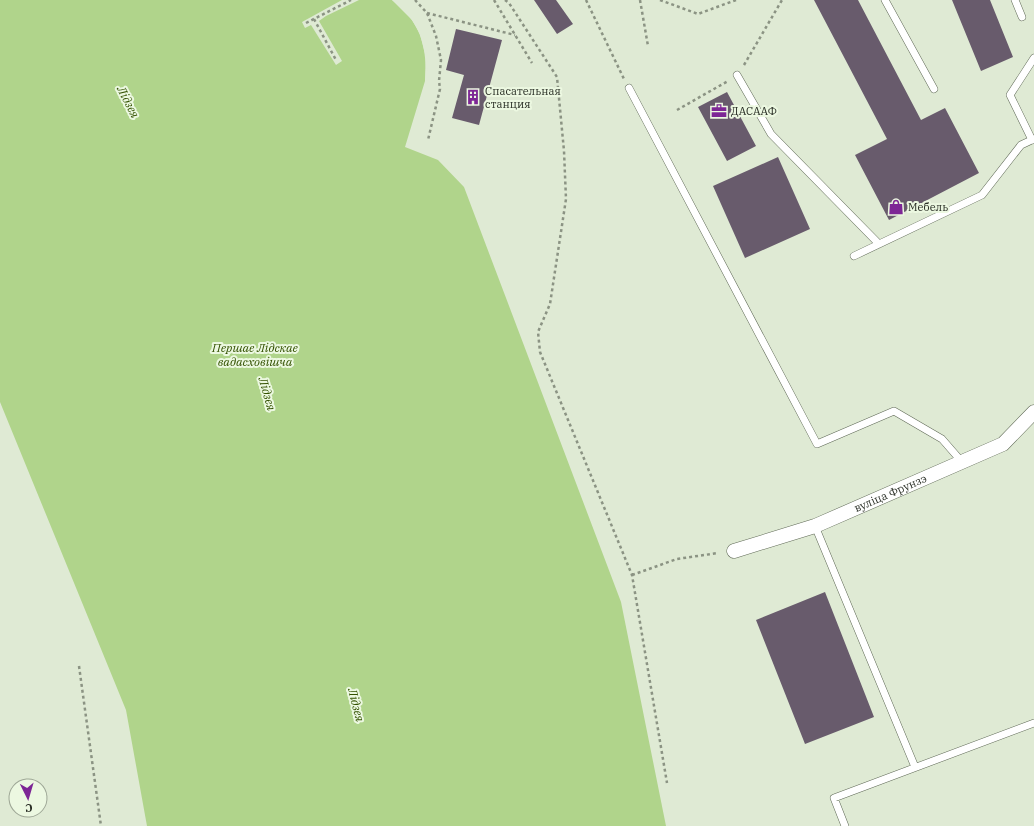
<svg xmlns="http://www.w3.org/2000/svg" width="1034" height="826" viewBox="0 0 1034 826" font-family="'IBM Plex Serif',serif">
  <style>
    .water { fill: #b0d48b }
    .pier { fill: #dfead4 }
    .building { fill: #685b6c }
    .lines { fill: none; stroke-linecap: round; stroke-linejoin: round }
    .service-casing { stroke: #5f6956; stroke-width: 8 }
    .minor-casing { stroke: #5f6956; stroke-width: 15 }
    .path { stroke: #8b9383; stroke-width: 2.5; stroke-dasharray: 3 3; stroke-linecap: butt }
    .service { stroke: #fff; stroke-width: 7 }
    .minor { stroke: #fff; stroke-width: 14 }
    .labels { text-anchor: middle; stroke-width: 4; stroke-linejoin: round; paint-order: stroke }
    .poi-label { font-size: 11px; fill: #292e25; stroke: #ecf8e1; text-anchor: start }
    .street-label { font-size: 11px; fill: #292e25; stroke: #ecf8e1 }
    .water-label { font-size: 12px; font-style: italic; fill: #335100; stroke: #ecf8e1 }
  </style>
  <rect width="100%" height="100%" fill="#dfead4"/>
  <path class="water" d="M 0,0 L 392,0 C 420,21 428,47 425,81 L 405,147 L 438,160 L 464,187 L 621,602 L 666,826 L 147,826 L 126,710 L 0,402 Z"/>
  <path class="pier" d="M 342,0 L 359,0 L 326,16 L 319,21 L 342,61 L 336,65 L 311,25 L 305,28 L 302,22 Z
    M 392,0 L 395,0 L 414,18 L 422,33 L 428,58 L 427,81 L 425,81 L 426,58 L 420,34 L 412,20 Z"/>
  <path class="building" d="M 534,0 L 556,0 L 573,24 L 557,34 Z
    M 814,0 L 858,0 L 921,120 L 945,108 L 979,173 L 889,220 L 855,155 L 887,139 Z
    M 952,0 L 990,0 L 1013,57 L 981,71 Z
    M 456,29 L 502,40 L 479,125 L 452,118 L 464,75 L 446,70 Z
    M 727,92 L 756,146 L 727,161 L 698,107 Z
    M 778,157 L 810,229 L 745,258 L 713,186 Z
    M 825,592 L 874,717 L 805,744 L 756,620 Z"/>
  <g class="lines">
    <defs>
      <path id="service" d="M 885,0 L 934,89
        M 1015,0 L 1022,17
        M 737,75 L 771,134 L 879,244
        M 629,88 L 817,444 L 894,411 L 942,439 L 962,462
        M 1032,140 L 1010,95 L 1034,58
        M 854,256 L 982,195 L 1021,145 L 1034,139
        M 815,526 L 915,767
        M 845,826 L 834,798 L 1034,723"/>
      <g id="minor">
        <path id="s1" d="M 734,551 L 815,526 L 1003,444 L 1034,412"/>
      </g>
    </defs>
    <use href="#service" class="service-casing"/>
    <use href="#minor" class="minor-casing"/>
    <path class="path" d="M 415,0 L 427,13 L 436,36 L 441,60 L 439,81 L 440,89 L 428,140
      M 494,0 L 532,63
      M 505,0 L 509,3 L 557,77 L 564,151 L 566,199 L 550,304 L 538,332 L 540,352 L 632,575 L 667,783
      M 586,0 L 624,79
      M 640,0 L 648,46
      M 660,0 L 698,14 L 736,0
      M 427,13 L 515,35
      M 314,19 L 336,60
      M 306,23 L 351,0
      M 744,65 L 782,0
      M 677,110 L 728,81
      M 632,575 L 677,559 L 718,553
      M 79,666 L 101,826"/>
    <use href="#service" class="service"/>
    <use href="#minor" class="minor"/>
  </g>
  <defs>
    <symbol id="building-bare" viewBox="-9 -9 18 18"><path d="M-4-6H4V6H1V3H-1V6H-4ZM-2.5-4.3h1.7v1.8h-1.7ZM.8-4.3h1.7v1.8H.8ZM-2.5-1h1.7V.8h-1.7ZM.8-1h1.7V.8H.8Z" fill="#7d2695" stroke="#ecf8e1" stroke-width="2.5" paint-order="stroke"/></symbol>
    <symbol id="office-bare" viewBox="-9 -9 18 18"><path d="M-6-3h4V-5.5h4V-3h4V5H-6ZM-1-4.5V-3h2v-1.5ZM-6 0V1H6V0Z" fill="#7d2695" stroke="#ecf8e1" stroke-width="2.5" paint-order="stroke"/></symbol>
    <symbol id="shop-bare" viewBox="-9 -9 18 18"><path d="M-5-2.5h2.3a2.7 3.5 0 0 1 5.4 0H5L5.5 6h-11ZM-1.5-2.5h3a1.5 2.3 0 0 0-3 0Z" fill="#7d2695" stroke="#ecf8e1" stroke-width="2.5" paint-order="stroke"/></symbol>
  </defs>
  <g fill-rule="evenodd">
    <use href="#building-bare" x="462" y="86" width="22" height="22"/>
    <use href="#office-bare" x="708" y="100" width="22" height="22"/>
    <use href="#shop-bare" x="885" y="196" width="22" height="22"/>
  </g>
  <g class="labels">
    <g class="poi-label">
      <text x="485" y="95">Спасательная<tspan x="485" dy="13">станция</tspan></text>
      <text x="731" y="115">ДАСААФ</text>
      <text x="908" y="211">Мебель</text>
    </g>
    <g class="street-label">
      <text dy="4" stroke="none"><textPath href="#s1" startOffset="167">вуліца Фрунзэ</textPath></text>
    </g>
    <g class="water-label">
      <text transform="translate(128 102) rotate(63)" y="4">Лідзея</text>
      <text x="255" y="352">Першае Лідскае<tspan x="255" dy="14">вадасховішча</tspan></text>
      <text transform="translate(267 394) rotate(74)" y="4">Лідзея</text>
      <text transform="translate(356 705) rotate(76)" y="4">Лідзея</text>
    </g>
  </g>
  <g transform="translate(28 798) rotate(175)"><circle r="19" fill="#ecf8e1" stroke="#9ea796"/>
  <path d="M0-3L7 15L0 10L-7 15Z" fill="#7d2695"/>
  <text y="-6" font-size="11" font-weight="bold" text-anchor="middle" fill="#292e25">С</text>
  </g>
</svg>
